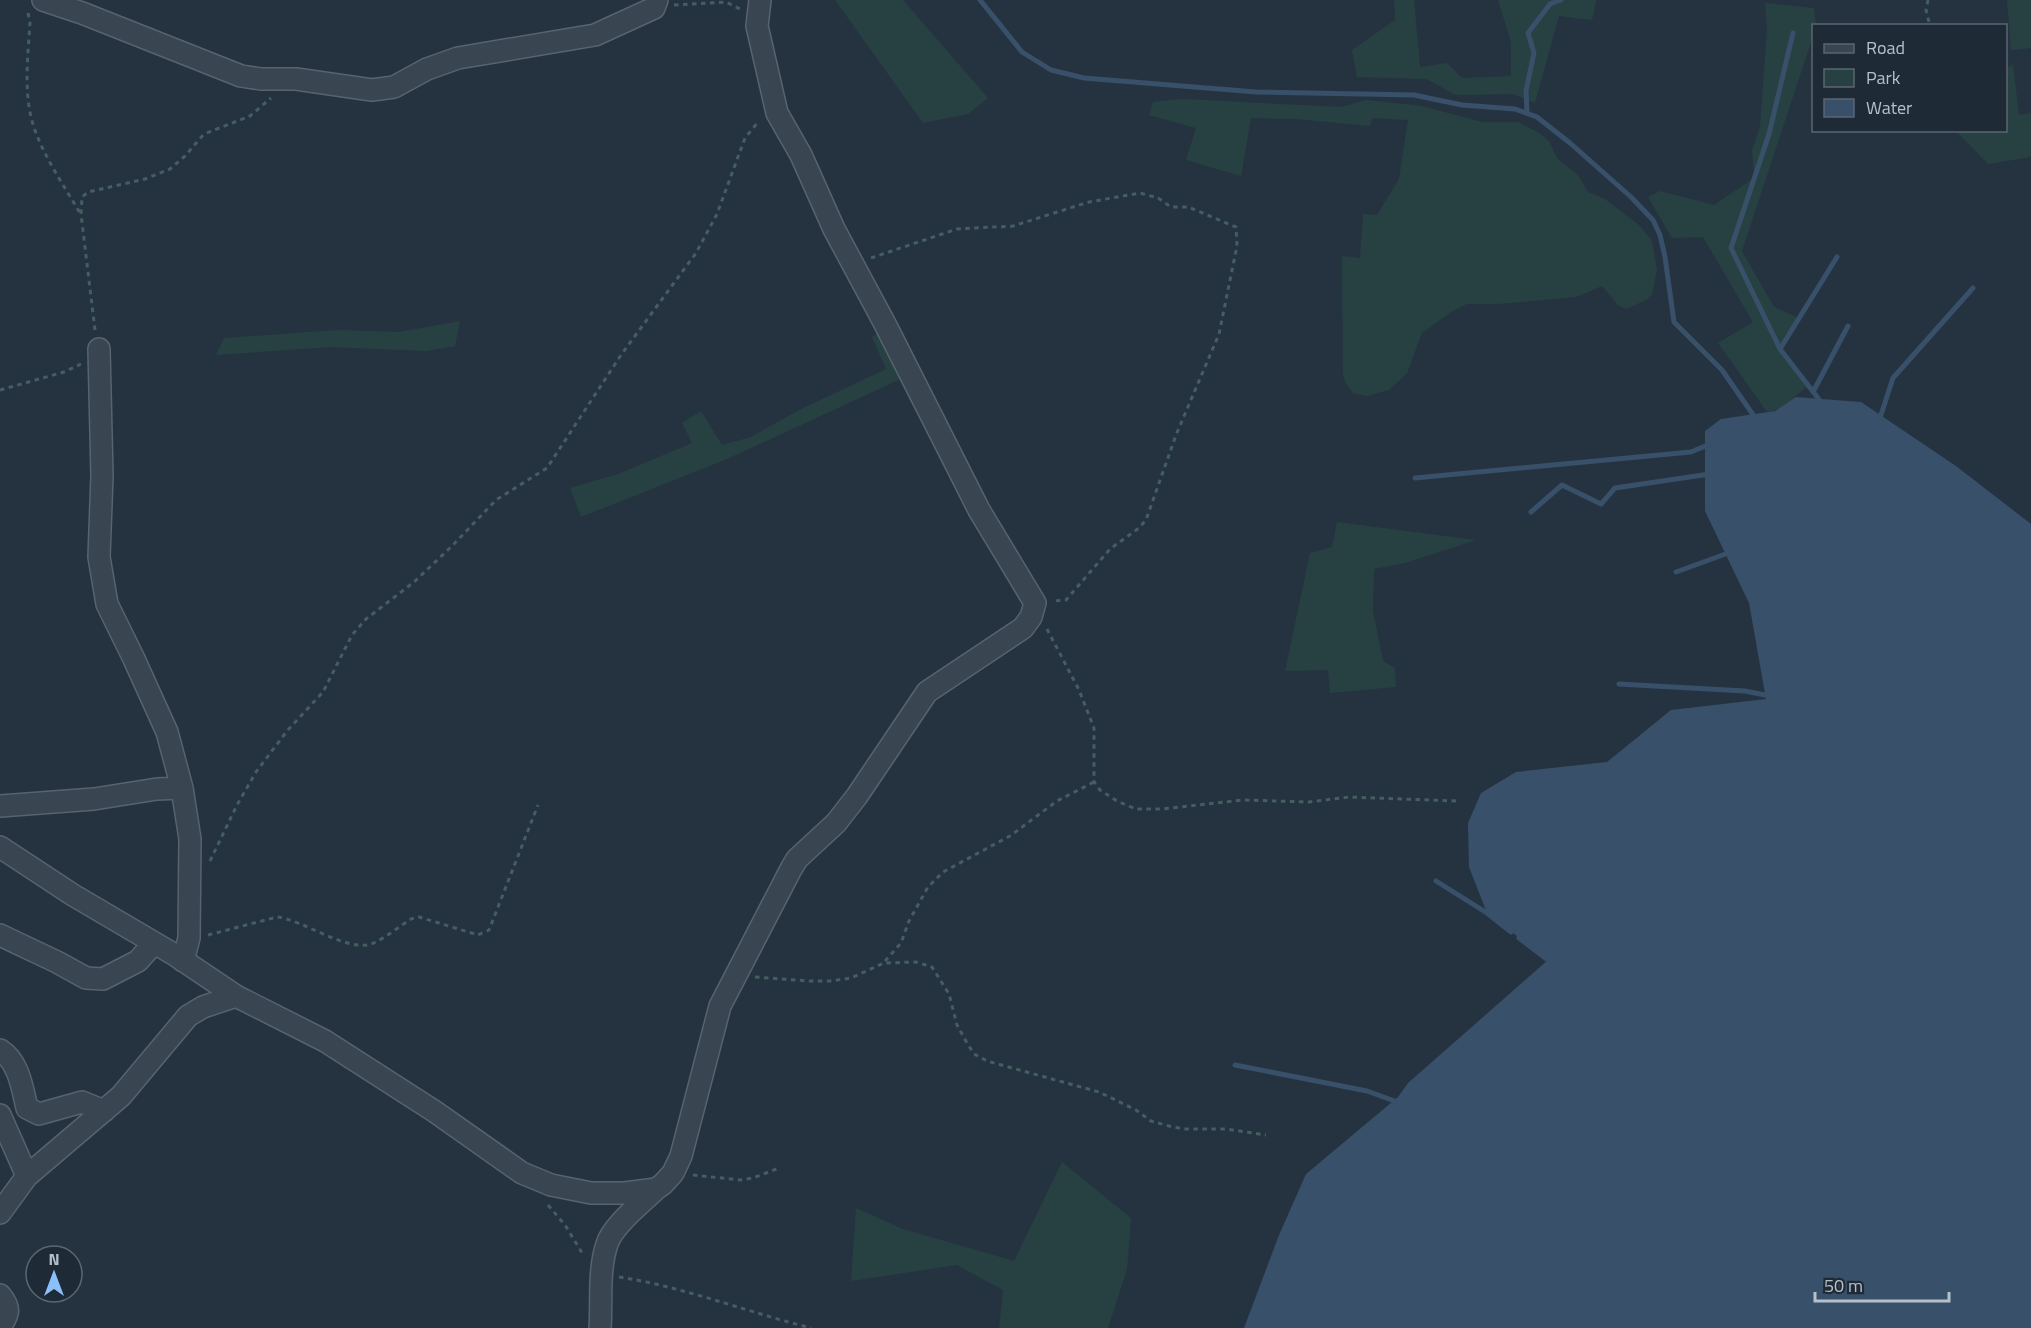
<svg xmlns="http://www.w3.org/2000/svg" width="2031" height="1328" viewBox="0 0 2031 1328" font-family="'Titillium Web',sans-serif">
  <style>
    .green { fill: #274142 }
    .water { fill: #385069 }
    .lines { fill: none; stroke-linecap: round; stroke-linejoin: round }
    .stream { stroke: #385069; stroke-width: 5 }
    .street-casing { stroke: #57636e; stroke-width: 24 }
    .path { stroke: #455e5f; stroke-width: 3; stroke-dasharray: 4.5 4.5; stroke-linecap: butt }
    .street { stroke: #394551; stroke-width: 21 }
  </style>
  <rect width="100%" height="100%" fill="#253341"/>
  <path class="green" d="M 835,0 L 903,0 L 988,98 L 968,114 L 923,123 Z
    M 1394,0 L 1414,0 L 1420,67 L 1447,63 L 1462,78 L 1511,76 L 1511,42 L 1498,0 L 1596,0 L 1592,20 L 1559,16 L 1535,103 L 1513,94 L 1456,95 L 1426,79 L 1357,77 L 1352,50 L 1395,20 Z
    M 2007,0 L 2031,0 L 2031,48 L 2011,50 Z
    M 1765,3 L 1814,8 L 1816,25 L 1814,26 L 1813,36 L 1742,251 L 1774,307 L 1799,318 L 1780,349 L 1808,385 C 1796,396 1783,410 1767,412 L 1718,343 L 1753,322 L 1703,237 L 1672,238 L 1648,197 L 1660,191 L 1714,205 L 1754,178 L 1752,150 L 1760,127 L 1767,30 Z
    M 2013,65 L 2019,115 L 2031,113 L 2031,157 L 1988,164 L 1956,131 L 2006,130 L 2006,68 Z
    M 1183,99 L 1341,107 L 1366,100 L 1422,106 L 1482,122 L 1518,122 L 1539,133 L 1549,141 L 1557,158 L 1578,175 L 1588,192 L 1605,199 L 1639,225 L 1652,241 L 1657,270 L 1652,294 L 1646,300 L 1626,309 L 1618,305 L 1602,286 L 1576,297 L 1498,304 L 1467,304 L 1451,312 L 1422,333 L 1407,373 L 1389,390 L 1367,396 L 1353,393 L 1346,384 L 1343,376 L 1342,256 L 1360,258 L 1363,214 L 1377,215 L 1399,179 L 1408,120 L 1372,118 L 1370,126 L 1297,119 L 1251,118 L 1241,176 L 1186,160 L 1196,128 L 1149,115 L 1153,102 Z
    M 460,321 L 455,346 L 426,351 L 330,347 L 216,355 L 224,338 L 338,330 L 399,332 Z
    M 882,331 L 905,377 L 727,459 L 581,517 L 570,488 L 618,474 L 692,443 L 682,423 L 701,411 L 722,445 L 751,437 L 797,411 L 886,369 L 872,337 Z
    M 1337,522 L 1476,540 L 1405,563 L 1374,569 L 1373,611 L 1383,661 L 1395,668 L 1396,687 L 1330,693 L 1328,670 L 1285,671 L 1310,553 L 1332,547 Z
    M 1062,1162 L 1131,1218 L 1127,1269 L 1108,1328 L 999,1328 L 1003,1290 L 957,1265 L 851,1281 L 856,1208 L 903,1229 L 1014,1261 Z"/>
  <path class="water" d="M 1796,397 L 1861,402 L 1956,466 L 2031,524 L 2031,1328 L 1244,1328 L 1279,1235 L 1306,1174 L 1398,1097 L 1408,1083 L 1548,960 L 1487,913 L 1469,867 L 1468,823 L 1481,793 L 1516,772 L 1607,762 L 1671,710 L 1766,699 L 1749,603 L 1705,511 L 1705,431 L 1721,419 L 1775,411 Z"/>
  <g class="lines">
    <path class="stream" d="M 980,0 L 1022,52 L 1051,70 L 1084,78 L 1256,92 L 1414,95 L 1462,105 L 1515,109 L 1537,117 L 1570,143 L 1631,197 L 1653,220 L 1660,235 L 1665,257 L 1674,322 L 1722,370 L 1756,419
      M 1793,33 L 1769,134 L 1731,248 L 1780,349 L 1821,402
      M 1527,113 L 1526,91 L 1534,53 L 1528,33 L 1550,4 L 1561,0
      M 1780,349 L 1837,257
      M 1813,392 L 1848,326
      M 1879,421 L 1893,378 L 1973,288
      M 1415,478 L 1691,452 L 1710,444
      M 1531,512 L 1562,485 L 1601,504 L 1615,488 L 1710,474
      M 1676,572 L 1731,552
      M 1619,684 L 1745,691 L 1770,696
      M 1436,881 L 1487,913 L 1511,932
      M 1519,938 L 1548,960 L 1553,960
      M 1235,1065 L 1367,1091 L 1400,1103"/>
    <defs>
      <path id="street" d="M 43,0 L 82,13 L 241,76 L 261,79 L 296,79 L 372,90 L 394,87 L 427,69 L 458,58 L 595,35 L 654,8 L 657,0
        M 99,349 L 102,476 L 99,557 L 107,604 L 134,659 L 167,732 L 182,788 L 190,839 L 189,938 L 183,961
        M 0,806 L 94,799 L 157,789 L 182,788
        M 0,847 L 73,895 L 175,955 L 236,996 L 325,1041 L 434,1111 L 522,1173 L 551,1185 L 591,1193 L 625,1193 L 656,1189 L 663,1184 L 673,1173 L 681,1156 L 720,1006 L 791,869 L 797,859 L 836,823 L 857,796 L 927,692 L 1023,628 L 1031,617 L 1035,603 L 979,510 L 885,324 L 834,229 L 801,155 L 777,113 L 757,26 L 760,0
        M 0,935 L 57,962 L 86,978 L 103,979 L 138,961 L 154,943
        M 0,1050 C 19,1062 22,1087 27,1108 L 39,1114 L 82,1102 L 104,1111
        M 0,1115 L 27,1176
        M 0,1213 L 27,1176 L 121,1096 L 188,1016 L 203,1007 L 236,996
        M 0,1295 C 11,1308 9,1314 0,1327
        M 600,1328 C 602,1301 598,1271 607,1244 C 613,1225 642,1203 656,1189"/>
    </defs>
    <use href="#street" class="street-casing"/>
    <path class="path" d="M 1928,0 L 1926,10 L 1930,26
      M 674,5 L 726,2 L 740,9
      M 28,13 L 30,23 C 28,54 24,87 31,117 C 39,150 63,184 80,213
      M 871,258 L 957,229 L 1013,226 L 1089,202 L 1140,193 L 1158,198 L 1171,207 L 1188,207 L 1236,227 L 1237,246 L 1219,334 L 1176,435 L 1146,520 L 1139,528 L 1110,549 L 1066,600 L 1054,601
      M 95,330 L 81,214 L 82,197 L 88,192 L 145,179 L 170,169 L 185,156 L 204,134 L 250,116 L 271,98
      M 0,390 L 64,372 L 81,364
      M 1047,629 L 1079,690 L 1094,728 L 1094,782 L 1100,790 L 1117,801 L 1136,809 L 1163,809 L 1243,800 L 1309,802 L 1349,797 L 1456,801
      M 210,861 L 237,805 L 256,772 L 287,731 L 323,692 L 352,635 L 366,619 L 414,582 L 451,547 L 496,500 L 547,468 L 621,355 L 696,253 L 717,214 L 745,138 L 759,121
      M 208,935 L 277,917 C 303,920 347,952 371,944 C 384,939 400,926 411,919 L 419,917 L 478,935 L 489,930 L 538,805
      M 885,961 L 901,943 L 909,921 L 928,887 L 943,872 L 1010,836 L 1057,801 L 1094,782
      M 755,977 L 809,981 L 830,981 L 851,978 L 884,963 L 916,962 L 932,967 L 949,994 L 957,1025 L 967,1043 L 974,1054 L 987,1061 L 1099,1092 L 1136,1110 L 1151,1121 L 1169,1126 L 1184,1129 L 1226,1129 L 1266,1135
      M 693,1175 L 740,1180 L 753,1178 L 779,1168
      M 548,1205 L 565,1225 L 584,1256
      M 619,1277 C 684,1287 747,1312 811,1328"/>
    <use href="#street" class="street"/>
  </g>
  <rect x="1812" y="24" width="195" height="108" fill="#1e2a36" stroke="#5b6672" stroke-width="1.5"/>
  <rect x="1824" y="44" width="30" height="9" fill="#394551" stroke="#5b6672" stroke-width="1.5"/>
  <text x="1866" y="54" font-size="18" fill="#b6c0cb">Road</text>
  <rect x="1824" y="69" width="30" height="18" fill="#274142" stroke="#5b6672" stroke-width="1.5"/>
  <text x="1866" y="84" font-size="18" fill="#b6c0cb">Park</text>
  <rect x="1824" y="99" width="30" height="18" fill="#385069" stroke="#5b6672" stroke-width="1.5"/>
  <text x="1866" y="114" font-size="18" fill="#b6c0cb">Water</text>
  <g transform="translate(54 1274)"><circle r="28" fill="#1e2a36" stroke="#5b6672" stroke-width="1.5"/>
  <path d="M0-4.5L10 22L0 15L-10 22Z" fill="#8bbffb"/>
  <text y="-9" font-size="16" font-weight="bold" text-anchor="middle" fill="#b6c0cb">N</text>
  </g>
  <path d="M1815 1292v9h134v-9" fill="none" stroke="#b6c0cb" stroke-width="3"/>
  <text x="1824" y="1292" font-size="18" fill="#b6c0cb" stroke="#1e2a36" stroke-width="4.5" paint-order="stroke">50 m</text>
</svg>
